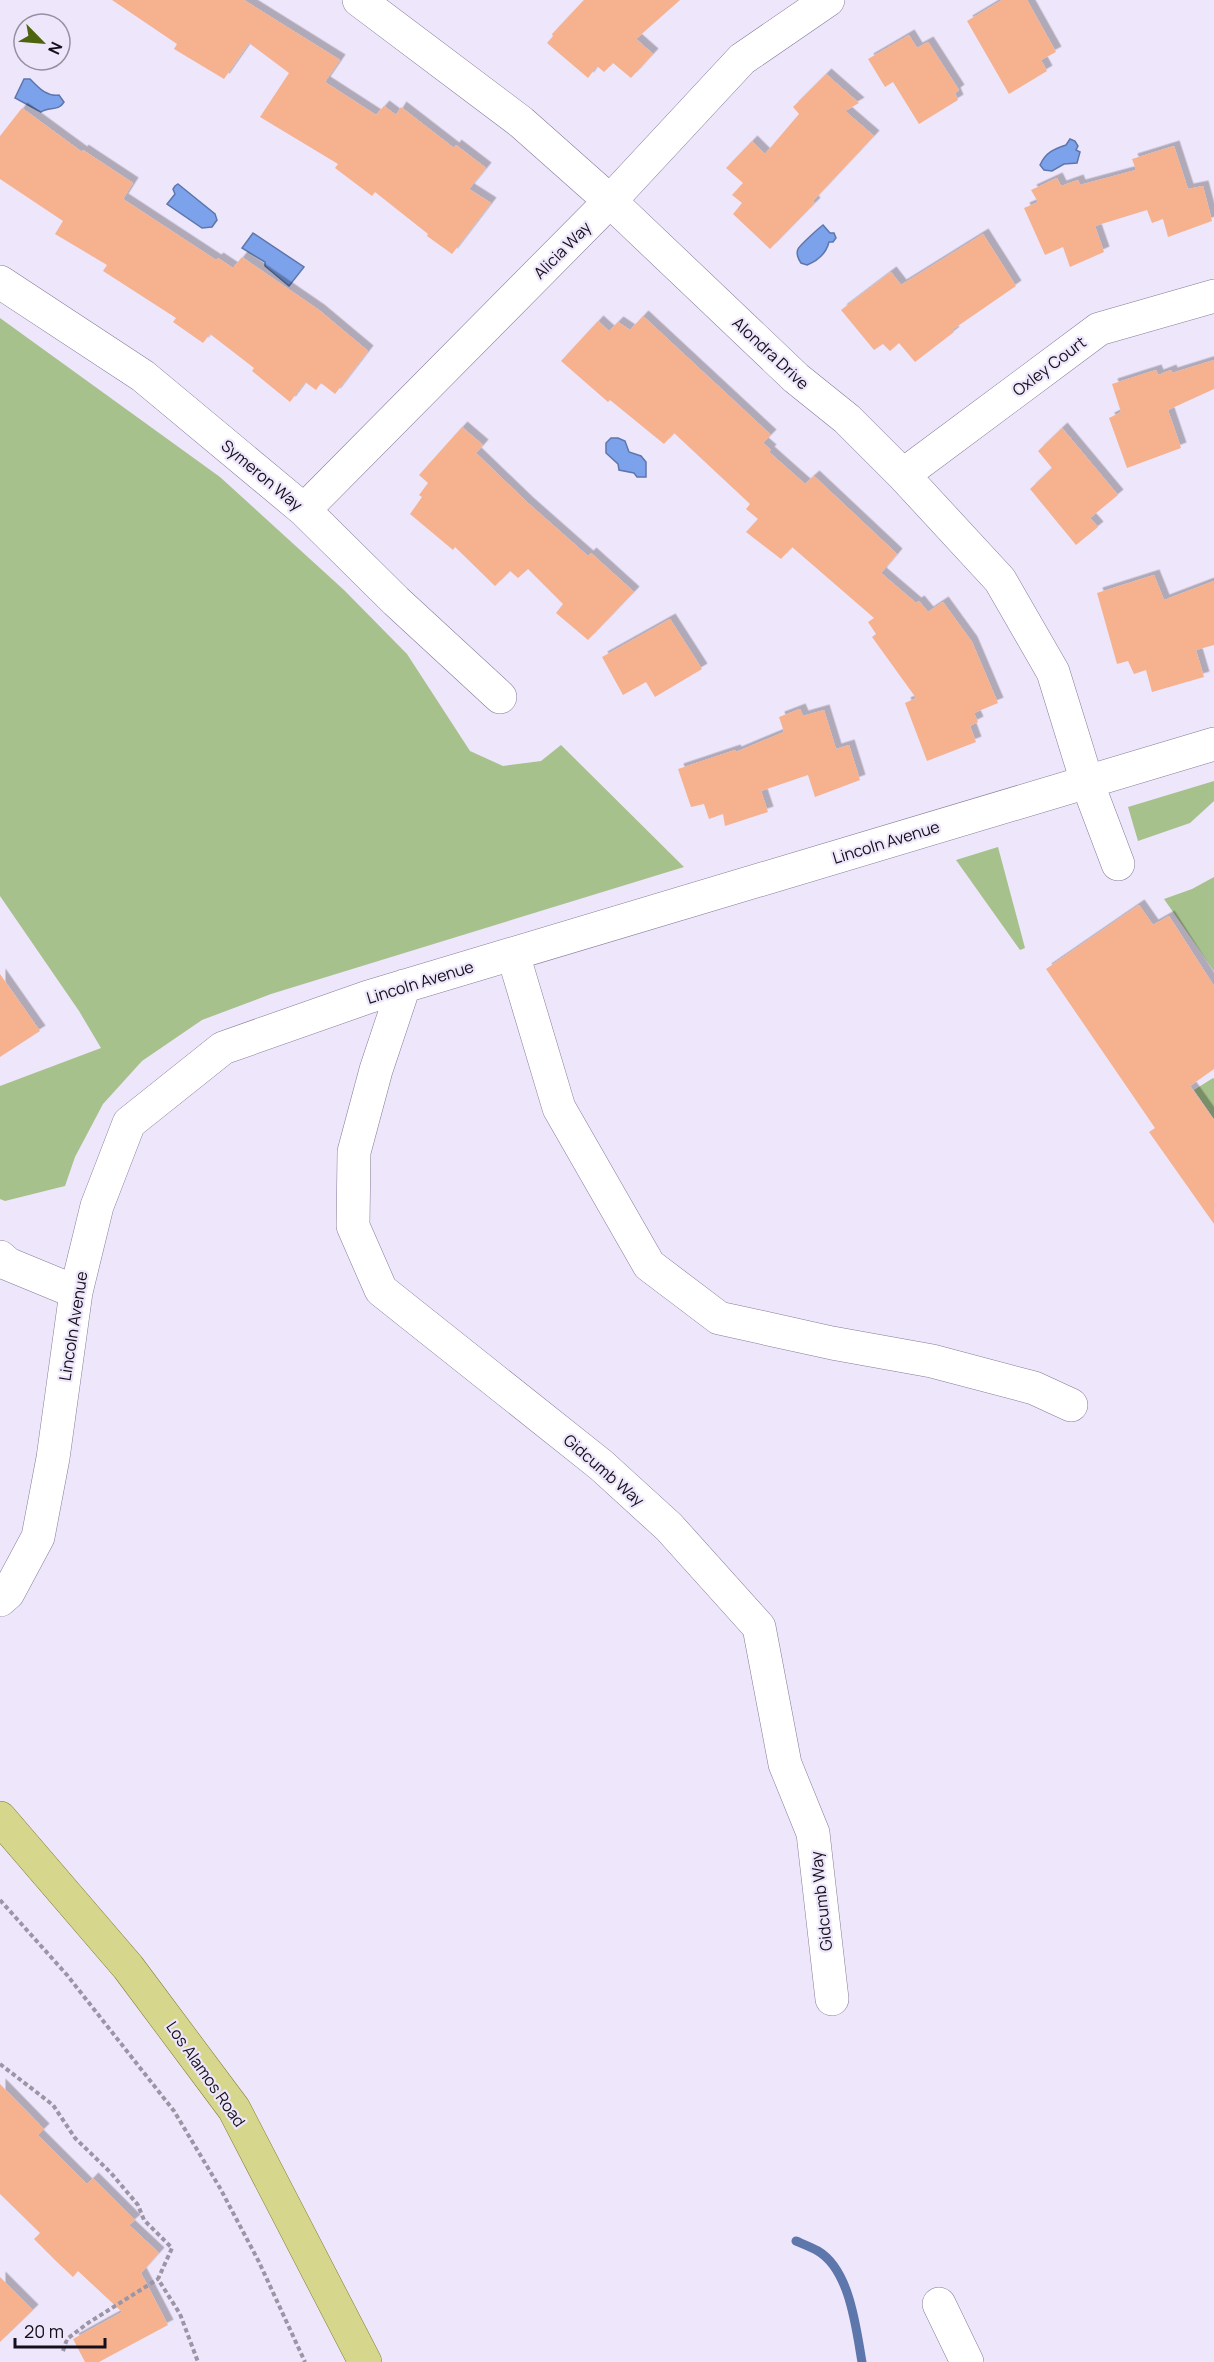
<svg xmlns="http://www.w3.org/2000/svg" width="1214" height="2362" viewBox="0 0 1214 2362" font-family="Manrope,sans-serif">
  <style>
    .green { fill: #a7c18c }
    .water { fill: #7ca2eb; stroke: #5d76ac; stroke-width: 1.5 }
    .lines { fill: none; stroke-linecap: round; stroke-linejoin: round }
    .stream { stroke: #5d76ac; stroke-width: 9 }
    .building { fill: #f6b28f; filter: url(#shadow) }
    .minor-casing { stroke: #867a99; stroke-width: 34 }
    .major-casing { stroke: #817f32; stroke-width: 34 }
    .path { stroke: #9c95a6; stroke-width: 4; stroke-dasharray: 4.5 3; stroke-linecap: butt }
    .minor { stroke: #fff; stroke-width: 33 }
    .major { stroke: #d6d68c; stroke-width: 33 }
    .labels { text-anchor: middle; stroke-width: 4.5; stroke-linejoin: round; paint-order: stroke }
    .street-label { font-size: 16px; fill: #140f1a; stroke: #eee6fb }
  </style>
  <defs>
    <filter id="shadow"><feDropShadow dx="5.5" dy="-5.5" stdDeviation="0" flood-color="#0004"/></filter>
  </defs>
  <rect width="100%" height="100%" fill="#eee6fb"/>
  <path class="green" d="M 0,318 L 220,477 L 344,590 L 407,654 L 470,751 L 503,766 L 541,761 L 561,745 L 684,867 L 271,994 L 202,1020 L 142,1061 L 103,1104 L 75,1157 L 65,1186 L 5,1201 L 0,1199 L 0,1086 L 101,1048 L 79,1011 L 0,896 Z
    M 1214,781 L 1214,801 L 1190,823 L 1138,841 L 1128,807 Z
    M 998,847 L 1025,948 L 1020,950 L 956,860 Z
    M 1214,877 L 1214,971 L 1164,899 L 1192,889 Z
    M 1213,1078 L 1214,1079 L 1214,1119 L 1194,1090 Z"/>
  <path class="water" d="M 24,79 L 30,79 C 38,87 46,97 59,95 L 64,102 C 58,112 49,106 41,112 L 15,98 Z
    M 1070,139 L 1075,141 L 1078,146 L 1076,150 L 1080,152 L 1077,163 L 1064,164 L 1052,171 L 1044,170 L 1040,165 C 1046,152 1054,149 1066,145 Z
    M 178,184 L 215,214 L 217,220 L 212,227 L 202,228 L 167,204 L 175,194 L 173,189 L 175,186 Z
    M 823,225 L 830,233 L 834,233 L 836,238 L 833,242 L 829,242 C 826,254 817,261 807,265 L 801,263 C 798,259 796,253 798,249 C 800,245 820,227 823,225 Z
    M 253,233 L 304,267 L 289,286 L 265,266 L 265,262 L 242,248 Z
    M 611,438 L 618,438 L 625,441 L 629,452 L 641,456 L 646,462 L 646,477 L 637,477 L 634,473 L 619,470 L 618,464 L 606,453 L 606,443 Z"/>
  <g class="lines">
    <path class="stream" d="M 796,2241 C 803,2244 811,2247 818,2251 C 850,2270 856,2328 862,2362"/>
  </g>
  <path class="building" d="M 112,0 L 244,0 L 340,60 L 325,82 L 376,115 L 384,106 L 396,115 L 401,107 L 454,148 L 456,145 L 486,168 L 469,189 L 491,203 L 452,254 L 427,236 L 428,234 L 375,192 L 372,196 L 335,168 L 338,164 L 260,117 L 289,73 L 249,43 L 224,79 L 174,49 L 177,44 Z
    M 584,0 L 680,0 L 636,39 L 653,54 L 631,78 L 613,63 L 604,72 L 597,66 L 588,78 L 547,43 L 553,36 L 552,34 Z
    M 1002,0 L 1027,0 L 1056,52 L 1041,60 L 1047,71 L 1009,94 L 967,21 Z
    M 909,35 L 917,48 L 928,42 L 959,90 L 955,93 L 958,100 L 919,124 L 893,82 L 885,87 L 868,59 Z
    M 826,74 L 859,103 L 845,111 L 874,136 L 813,201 L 815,203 L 770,249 L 733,214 L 742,203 L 732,195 L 743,183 L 726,168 L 752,141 L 765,154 L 799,114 L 793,107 Z
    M 22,108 L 82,152 L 83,150 L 133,183 L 123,199 L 216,260 L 218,258 L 233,268 L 242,257 L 319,310 L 368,351 L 335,394 L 321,383 L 316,390 L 305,382 L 290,402 L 252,371 L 254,368 L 210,334 L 203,343 L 173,322 L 176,318 L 103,271 L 107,265 L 55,234 L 63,221 L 0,179 L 0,136 Z
    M 1174,146 L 1188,189 L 1203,186 L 1212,221 L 1168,237 L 1163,219 L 1152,223 L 1147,210 L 1095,226 L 1104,252 L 1070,267 L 1063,247 L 1045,255 L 1024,208 L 1038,202 L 1031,190 L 1057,178 L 1061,186 L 1078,180 L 1080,185 L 1136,170 L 1132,159 Z
    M 983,234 L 1016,286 L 952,330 L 954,332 L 915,362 L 899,343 L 890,351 L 883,344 L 874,350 L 841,310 L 891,272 L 901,285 Z
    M 643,316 L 771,435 L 763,443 L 771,450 L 769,452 L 805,484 L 814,476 L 897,554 L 881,573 L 916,603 L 919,601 L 928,612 L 943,602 L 972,642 L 998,703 L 974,713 L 978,722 L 970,726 L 976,742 L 927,761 L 905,703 L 916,698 L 872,637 L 876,634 L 868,622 L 874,618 L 792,547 L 781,559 L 746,532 L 758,519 L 746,509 L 750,504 L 674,433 L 664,444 L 610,400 L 608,402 L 561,361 L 598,321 L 609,331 L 618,322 L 630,330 Z
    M 1214,360 L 1214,389 L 1168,410 L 1181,448 L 1127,468 L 1109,418 L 1121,412 L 1112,384 L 1156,370 L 1158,375 L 1171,370 L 1172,373 Z
    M 462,427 L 483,445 L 476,453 L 528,503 L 588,556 L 591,553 L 634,592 L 588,640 L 556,613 L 563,604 L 528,569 L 518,578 L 510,571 L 495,586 L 455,547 L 453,550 L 410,514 L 422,497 L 419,495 L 428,483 L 419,475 Z
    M 1062,428 L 1118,495 L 1090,518 L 1098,527 L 1076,545 L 1030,489 L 1052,468 L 1038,451 Z
    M 1154,575 L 1164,600 L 1214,581 L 1214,645 L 1196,650 L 1204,677 L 1152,692 L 1146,670 L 1134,674 L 1128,661 L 1117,664 L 1097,593 Z
    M 670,619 L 702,669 L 655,697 L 646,682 L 623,695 L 602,657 Z
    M 800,709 L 803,716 L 824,710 L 836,749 L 849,745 L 860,780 L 815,797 L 808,775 L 761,791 L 768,812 L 725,826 L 723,814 L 709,819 L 704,804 L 691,807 L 678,769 L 735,750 L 736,752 L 784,732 L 779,717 Z
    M 1139,905 L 1153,925 L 1169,916 L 1214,986 L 1214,1069 L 1190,1086 L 1214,1120 L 1214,1224 L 1149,1132 L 1155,1128 L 1046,969 Z
    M 0,974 L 40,1031 L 0,1057 Z
    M 0,2084 L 44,2129 L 38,2135 L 87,2184 L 93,2178 L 135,2220 L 129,2225 L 159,2253 L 141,2273 L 168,2325 L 99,2362 L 85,2362 L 73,2339 L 122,2312 L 78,2271 L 73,2277 L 58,2263 L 34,2239 L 40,2233 L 0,2194 Z
    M 0,2277 L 33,2310 L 0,2342 Z"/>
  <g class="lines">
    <defs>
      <path id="minor" d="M 359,0 L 521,122 L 610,201 L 796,378 L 847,419 L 903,475 L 1000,580 L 1053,672 L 1087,782 L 1118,864
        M 0,282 L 143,376 L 304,510 L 396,601 L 500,697
        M 903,475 L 1099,329 L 1214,296
        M 304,510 L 610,201 L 742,59 L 828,0
        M 513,954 L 559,1108 L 649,1265 L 719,1318 L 832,1343 L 932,1361 L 1034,1388 L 1071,1405
        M 404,986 L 376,1070 L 354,1152 L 353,1226 L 381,1290 L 601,1465 L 669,1527 L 759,1627 L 785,1764 L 813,1833 L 832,1999
        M 0,1257 L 8,1264 L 76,1292
        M 0,1600 L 8,1593 L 38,1537 L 53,1458 L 76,1292 L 97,1206 L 129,1123 L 223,1048 L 368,997 L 1214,744
        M 939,2304 L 967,2362"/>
      <path id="major" d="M 0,1818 L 128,1967 L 234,2109 L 365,2362"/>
    </defs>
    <use href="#minor" class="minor-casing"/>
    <use href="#major" class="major-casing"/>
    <path class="path" d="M 0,1900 L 67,1975 L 174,2111 L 220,2188 L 259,2262 L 305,2362
      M 0,2064 L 53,2105 L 75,2138 L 111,2173 L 138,2205 L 144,2220 L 172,2248 L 158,2279 L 180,2314 L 198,2362
      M 63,2351 L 67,2339 L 88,2323 L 158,2279"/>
    <use href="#minor" class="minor"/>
    <use href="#major" class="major"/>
  </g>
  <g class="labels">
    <g class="street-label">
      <text transform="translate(562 250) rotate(-45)" y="6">Alicia Way</text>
      <text transform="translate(771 353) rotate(43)" y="6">Alondra Drive</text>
      <text transform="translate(1049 366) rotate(-37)" y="6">Oxley Court</text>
      <text transform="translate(262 475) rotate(40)" y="6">Symeron Way</text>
      <text transform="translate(886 842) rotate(-17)" y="6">Lincoln Avenue</text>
      <text transform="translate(420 982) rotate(-17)" y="6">Lincoln Avenue</text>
      <text transform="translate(73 1326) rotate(-81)" y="6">Lincoln Avenue</text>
      <text transform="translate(604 1470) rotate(41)" y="6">Gidcumb Way</text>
      <text transform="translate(821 1901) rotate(-96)" y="6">Gidcumb Way</text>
      <text transform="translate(206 2074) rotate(55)" y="6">Los Alamos Road</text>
    </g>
  </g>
  <g transform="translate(42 42) rotate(115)"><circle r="28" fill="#eee6fb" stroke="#9790a1" stroke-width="1.5"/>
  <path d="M0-4.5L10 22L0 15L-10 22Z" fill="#4d630e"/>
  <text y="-9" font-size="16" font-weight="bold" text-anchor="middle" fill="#140f1a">N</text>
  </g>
  <path d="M15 2338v9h90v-9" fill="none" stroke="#140f1a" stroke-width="3"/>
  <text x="24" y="2338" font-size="18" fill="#140f1a" stroke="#eee6fb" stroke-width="4.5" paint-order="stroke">20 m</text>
</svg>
